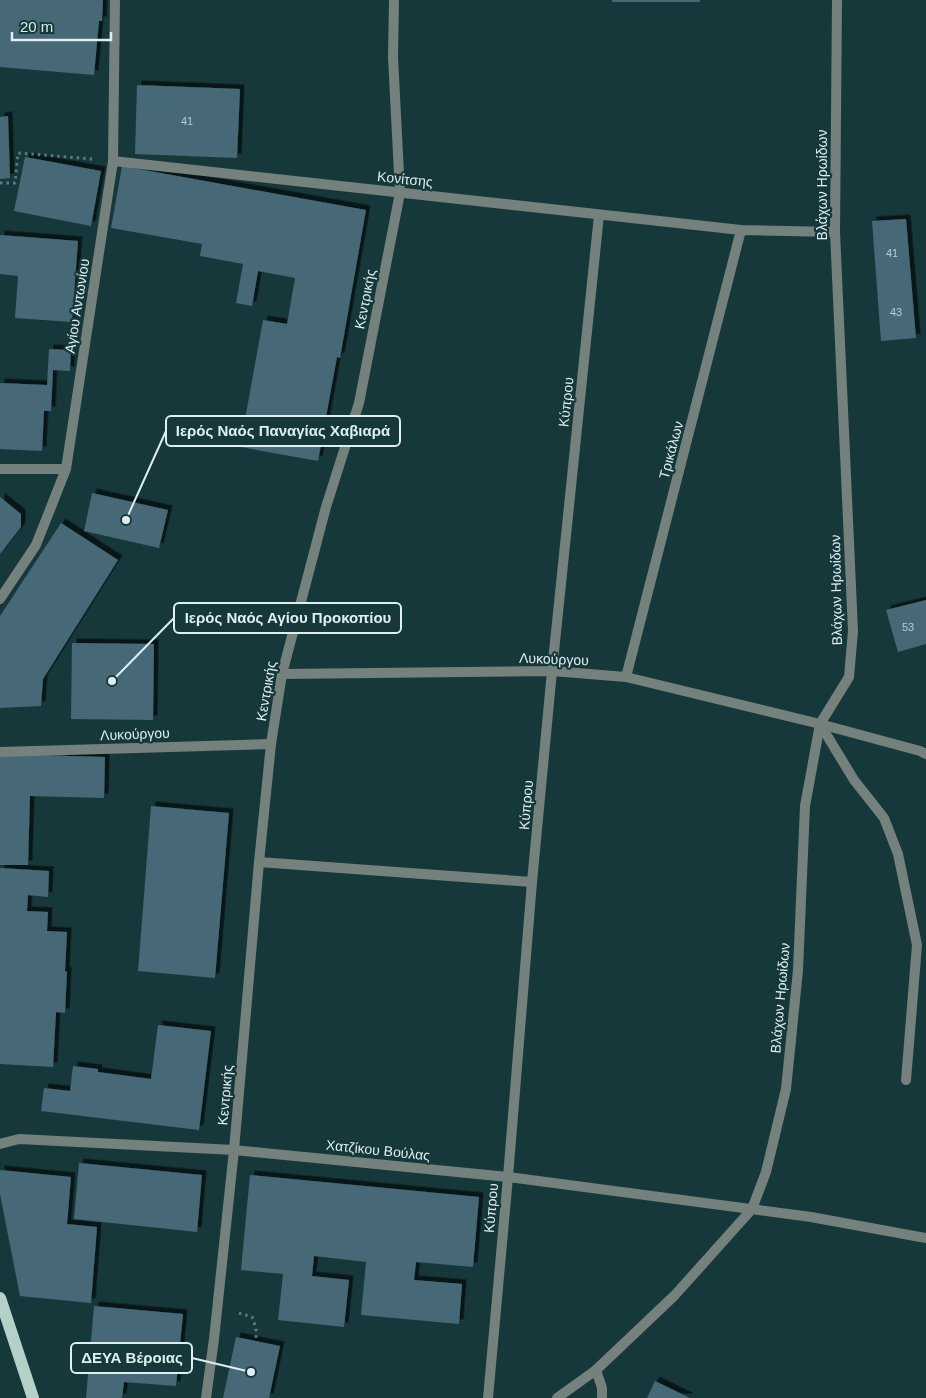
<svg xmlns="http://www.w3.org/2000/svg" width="926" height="1398" viewBox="0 0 926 1398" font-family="Helvetica,sans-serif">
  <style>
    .building { fill: #466876; filter: url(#shadow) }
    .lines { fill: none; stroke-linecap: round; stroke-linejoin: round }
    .path { stroke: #5e7a7c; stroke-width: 3; stroke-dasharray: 2.5 4; stroke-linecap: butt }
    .service { stroke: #74817d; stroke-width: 10 }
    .minor { stroke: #74817d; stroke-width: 10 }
    .tertiary { stroke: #74817d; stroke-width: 10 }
    .primary { stroke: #b4d1c8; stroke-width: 12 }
    .labels { text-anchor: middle; stroke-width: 4.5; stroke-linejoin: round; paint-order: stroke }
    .number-label { font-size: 11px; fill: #b7cdd2 }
    .street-label { font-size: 14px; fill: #ddeff0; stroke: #17383a }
    .leader { fill: none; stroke: #ddeff0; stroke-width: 2 }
    .callout-dot { fill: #ddeff0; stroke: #17383a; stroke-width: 2 }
    .callout { fill: #17383a; stroke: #ddeff0; stroke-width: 2 }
    .callout-label { font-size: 15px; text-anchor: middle; font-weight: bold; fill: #ddeff0 }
  </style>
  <defs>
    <filter id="shadow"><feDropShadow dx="4.5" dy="-4.5" stdDeviation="0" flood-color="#0009"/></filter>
  </defs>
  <rect width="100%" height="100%" fill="#17383a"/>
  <path class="building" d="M 0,0 L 103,0 L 102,21 L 99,21 L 94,75 L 0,67 Z
    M 612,0 L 700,0 L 700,2 L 612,2 Z
    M 137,85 L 240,89 L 237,158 L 135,154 Z
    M 8,116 L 10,178 L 0,179 L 0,117 Z
    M 25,157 L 101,171 L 91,226 L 14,211 Z
    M 122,166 L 366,210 L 340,358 L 337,357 L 318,461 L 240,447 L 263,320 L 287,324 L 295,278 L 258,271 L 252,306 L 236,303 L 243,264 L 200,256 L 202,244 L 111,228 Z
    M 906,219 L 916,338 L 881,341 L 872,221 Z
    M 0,235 L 78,241 L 72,322 L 15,318 L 18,276 L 0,274 Z
    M 49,349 L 71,350 L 70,371 L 53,370 L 51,411 L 44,411 L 42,451 L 0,449 L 0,383 L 47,385 Z
    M 92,493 L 168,510 L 159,548 L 84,531 Z
    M 0,497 L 21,514 L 21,527 L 0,554 Z
    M 61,523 L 118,560 L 43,679 L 41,706 L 0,708 L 0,616 Z
    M 926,600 L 926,644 L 898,652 L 886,610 Z
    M 72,643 L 154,644 L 153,720 L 71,719 Z
    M 0,754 L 105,757 L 104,798 L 30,796 L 28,865 L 0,865 Z
    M 151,806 L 229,813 L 215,978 L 138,971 Z
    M 0,868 L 49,871 L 48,897 L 28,895 L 27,911 L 48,912 L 47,931 L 67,932 L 65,971 L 67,972 L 65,1013 L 56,1012 L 53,1067 L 0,1064 Z
    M 158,1025 L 211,1031 L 199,1130 L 41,1111 L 44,1088 L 70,1091 L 73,1066 L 98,1069 L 98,1072 L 151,1079 Z
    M 79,1163 L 202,1175 L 197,1232 L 74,1219 Z
    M 0,1170 L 71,1177 L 67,1224 L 97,1227 L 91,1303 L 20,1296 L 0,1194 Z
    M 250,1175 L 479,1197 L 473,1267 L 416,1262 L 414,1280 L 462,1284 L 459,1324 L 361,1315 L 366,1262 L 314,1256 L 312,1276 L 349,1280 L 344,1327 L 278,1320 L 283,1274 L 241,1270 Z
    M 94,1306 L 183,1314 L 176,1386 L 124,1382 L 122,1398 L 86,1398 Z
    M 236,1337 L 280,1346 L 269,1398 L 223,1398 Z
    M 655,1381 L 690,1398 L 647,1398 Z"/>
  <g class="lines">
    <path class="path" d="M 0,183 L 15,183 L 18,153 L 92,159
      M 239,1313 L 252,1317 L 256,1328 L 256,1342"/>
    <path class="service" d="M 820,724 L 854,780 L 884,818 L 898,854 L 917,945 L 906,1080
      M 259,862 L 532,882"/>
    <path class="minor" d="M 113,161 L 741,230 L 835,232
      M 0,469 L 66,469
      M 0,599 L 36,545 L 66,469 L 113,161 L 115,0
      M 282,674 L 552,671 L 626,677 L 820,724 L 920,751 L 926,754
      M 626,677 L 741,230
      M 0,752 L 271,744
      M 508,1177 L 532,882 L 552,671 L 599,215
      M 752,1209 L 766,1172 L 786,1089 L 798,970 L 805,806 L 820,724 L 849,677 L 853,631 L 835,232 L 837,0
      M 596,1370 L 602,1388 L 602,1398"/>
    <path class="tertiary" d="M 0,1144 L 19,1139 L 234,1150 L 508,1177 L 811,1217 L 926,1238
      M 206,1398 L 214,1339 L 234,1150 L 259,862 L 271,744 L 282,674 L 326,507 L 359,403 L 400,193 L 393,57 L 394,0
      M 488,1398 L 508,1177
      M 557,1398 L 596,1370 L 675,1295 L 752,1209"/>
    <path class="primary" d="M 0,1298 L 33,1398"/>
  </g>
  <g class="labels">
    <g class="number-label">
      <text x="187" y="125">41</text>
      <text x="892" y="257">41</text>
      <text x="896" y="316">43</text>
      <text x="908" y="631">53</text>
    </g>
    <g class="street-label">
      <text transform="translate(405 179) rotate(6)" y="5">Κονίτσης</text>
      <text transform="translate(822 185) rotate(-90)" y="5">Βλάχων Ηρωίδων</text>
      <text transform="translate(365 299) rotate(-79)" y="5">Κεντρικής</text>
      <text transform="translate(77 306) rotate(-81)" y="5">Αγίου Αντωνίου</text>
      <text transform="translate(566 402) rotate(-84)" y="5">Κύπρου</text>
      <text transform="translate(671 450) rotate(-75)" y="5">Τρικάλων</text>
      <text transform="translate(836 590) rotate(-91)" y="5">Βλάχων Ηρωίδων</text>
      <text transform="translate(554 659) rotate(2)" y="5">Λυκούργου</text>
      <text transform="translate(266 691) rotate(-80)" y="5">Κεντρικής</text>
      <text transform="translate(135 734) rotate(-2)" y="5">Λυκούργου</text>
      <text transform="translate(526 805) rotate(-85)" y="5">Κύπρου</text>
      <text transform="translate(780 998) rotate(-85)" y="5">Βλάχων Ηρωίδων</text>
      <text transform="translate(225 1095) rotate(-85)" y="5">Κεντρικής</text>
      <text transform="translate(378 1150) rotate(6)" y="5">Χατζίκου Βούλας</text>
      <text transform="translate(491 1208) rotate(-85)" y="5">Κύπρου</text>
    </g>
  </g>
  <path class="leader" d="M126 520L166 431M112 681L174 618M251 1372L192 1358"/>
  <g class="callout-dot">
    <circle cx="126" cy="520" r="5"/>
    <circle cx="112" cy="681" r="5"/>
    <circle cx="251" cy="1372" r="5"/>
  </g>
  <g class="callout">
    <rect x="166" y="416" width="234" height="30" rx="5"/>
    <rect x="174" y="603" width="227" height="30" rx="5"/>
    <rect x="71" y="1343" width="121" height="30" rx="5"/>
  </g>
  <g class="callout-label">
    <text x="283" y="436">Ιερός Ναός Παναγίας Χαβιαρά</text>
    <text x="288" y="623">Ιερός Ναός Αγίου Προκοπίου</text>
    <text x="132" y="1363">ΔΕΥΑ Βέροιας</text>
  </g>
  <path d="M12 32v8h99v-8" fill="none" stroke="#ddeff0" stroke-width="2.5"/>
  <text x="20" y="32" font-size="15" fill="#ddeff0" stroke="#17383a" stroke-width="4" paint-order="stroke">20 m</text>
</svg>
